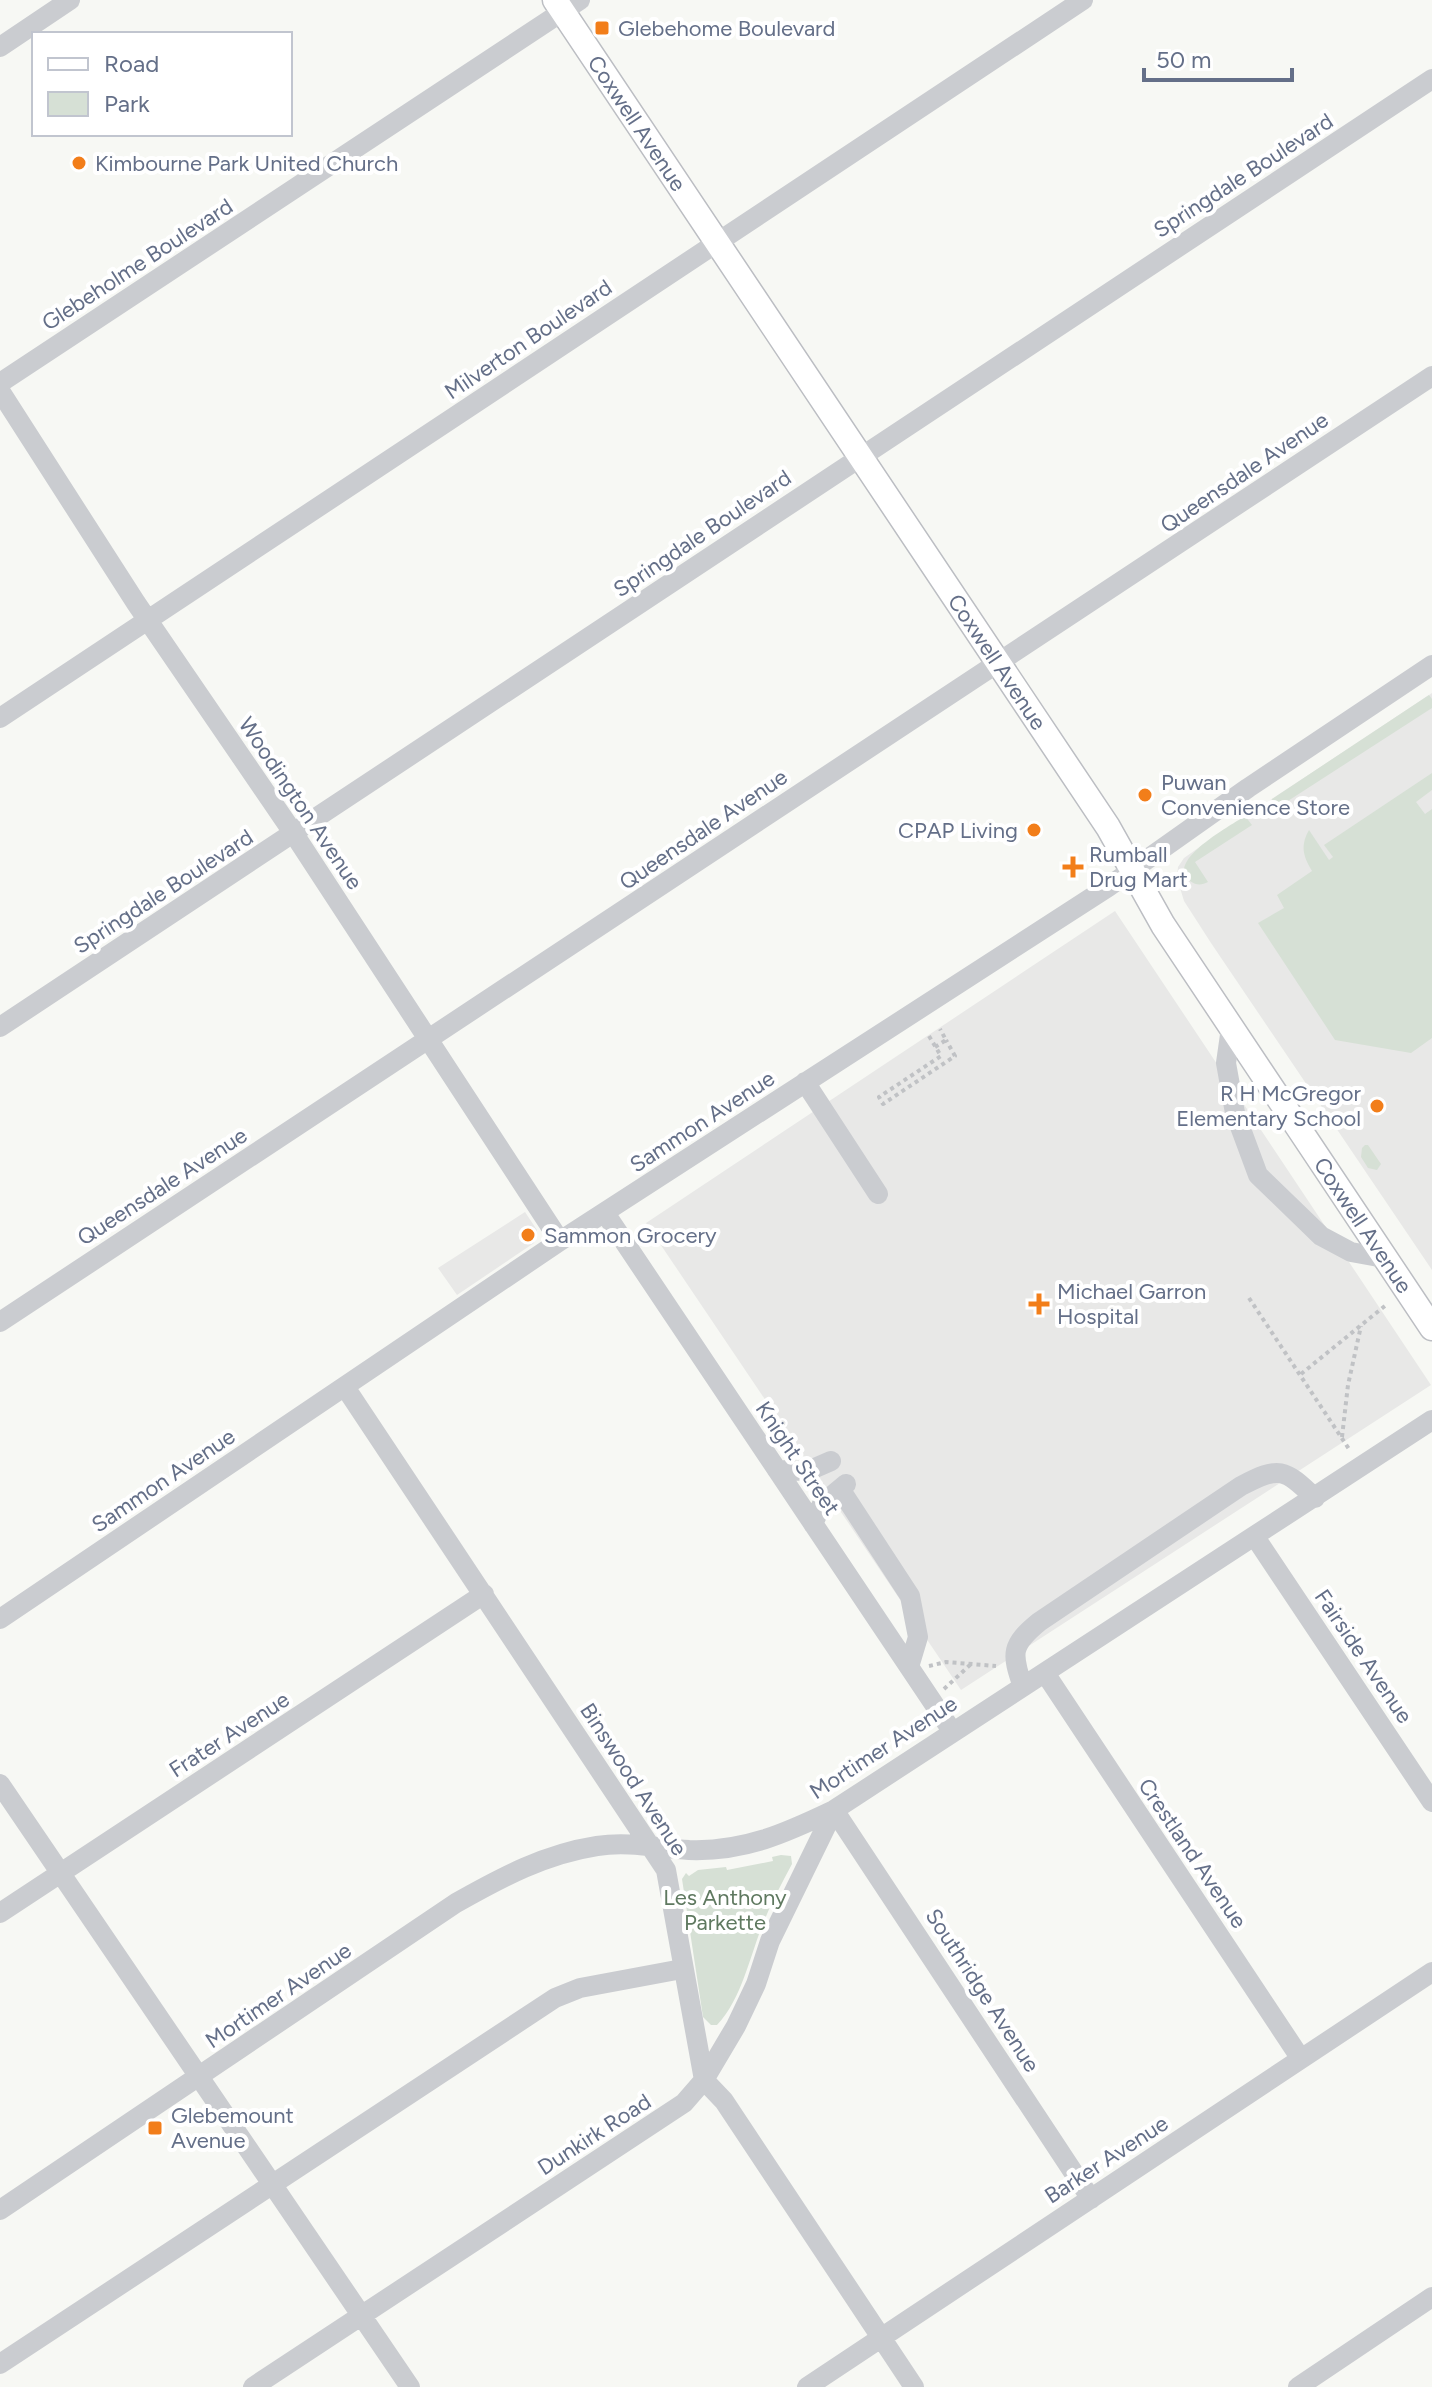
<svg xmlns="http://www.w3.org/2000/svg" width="1432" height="2387" viewBox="0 0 1432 2387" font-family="Figtree,sans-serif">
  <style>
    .built { fill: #e8e8e7 }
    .green { fill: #d6e0d5 }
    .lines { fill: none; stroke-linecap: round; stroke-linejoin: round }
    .major-casing { stroke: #bcbec3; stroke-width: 27 }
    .path { stroke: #c0c2c5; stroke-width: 4; stroke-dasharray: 4 4; stroke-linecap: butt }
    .minor { stroke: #caccd0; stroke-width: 20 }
    .major { stroke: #fff; stroke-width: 24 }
    .poi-dot { fill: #f27e1a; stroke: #fff; stroke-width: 3 }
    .labels { text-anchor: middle; stroke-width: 8; stroke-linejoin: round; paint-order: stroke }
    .poi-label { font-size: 22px; fill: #646f88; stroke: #fff; text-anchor: start }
    .street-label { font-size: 22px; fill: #646f88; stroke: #fff }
    .park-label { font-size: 22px; fill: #5f7960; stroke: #fff }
  </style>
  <rect width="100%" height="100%" fill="#f7f8f4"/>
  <path class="built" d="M 1432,693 L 1432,1270 L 1211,943 L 1184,901 L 1177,878 L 1178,867 L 1184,858 L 1201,846 Z
    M 1115,911 L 1431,1385 L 961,1690 L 646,1223 Z
    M 525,1212 L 537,1230 L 534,1243 L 457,1295 L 438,1268 Z"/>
  <path class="green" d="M 1429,695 L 1432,699 L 1432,708 L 1277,808 L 1273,805 L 1272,799 Z
    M 1432,773 L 1432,790 L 1416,802 L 1425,814 L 1432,809 L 1432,1038 L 1411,1053 L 1335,1040 L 1258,923 L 1284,908 L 1277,895 L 1312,871 C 1303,856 1300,846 1309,830 L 1329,860 L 1333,857 L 1324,845 Z
    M 1245,816 L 1252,825 L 1195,862 L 1208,882 C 1202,885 1197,886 1190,881 C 1164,861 1232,825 1245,816 Z
    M 1365,1145 L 1368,1145 L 1381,1164 L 1377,1170 L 1368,1168 L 1361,1157 L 1362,1148 Z
    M 781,1855 L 791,1856 L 792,1864 C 782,1883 772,1901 764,1921 C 750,1955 742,1999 717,2025 L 711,2025 L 703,2017 L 682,1879 L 686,1873 L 689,1876 L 698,1870 L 726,1867 L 727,1870 L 773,1861 L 772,1857 Z"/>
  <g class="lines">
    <defs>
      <g id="major">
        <path id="s1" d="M 555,0 L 1108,827 L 1163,925 L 1432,1328"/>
      </g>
    </defs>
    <use href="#major" class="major-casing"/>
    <path class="path" d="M 929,1036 L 941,1056 L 879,1097 L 883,1104 L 955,1056 L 946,1040
      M 935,1047 L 946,1040 L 940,1029
      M 1249,1298 L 1349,1449
      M 1301,1374 L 1386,1305
      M 1342,1437 L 1348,1385 L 1361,1326
      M 929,1666 L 946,1662 L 996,1666
      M 944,1689 L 971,1664"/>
    <path class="minor" d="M 0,47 L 70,0
      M 0,383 L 580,0
      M 0,391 L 136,603 L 294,834 L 560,1241
      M 0,718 L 1083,0
      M 0,1027 L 1432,79
      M 1231,1028 L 1226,1063 L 1235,1113 L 1258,1175 L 1321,1236 L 1351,1252 L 1384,1258
      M 805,1082 L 878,1194
      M 605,1213 L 952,1731
      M 0,1322 L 1432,376
      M 345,1387 L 666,1870 L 704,2080 L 724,2101 L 914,2387
      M 777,1470 L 808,1471 L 831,1461
      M 844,1495 L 910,1596 L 918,1637 L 909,1667
      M 813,1524 L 822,1504 L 846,1484
      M 1255,1537 L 1432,1802
      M 0,1619 L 560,1241 L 1108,887 L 1248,788 L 1432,665
      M 1045,1673 L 1301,2059
      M 1023,1687 C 1011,1653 1011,1645 1039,1622 L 1241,1486 C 1279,1466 1284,1468 1315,1498
      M 0,1784 L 410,2387
      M 834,1810 L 1091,2199
      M 0,1913 L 484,1594
      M 0,2210 L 456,1903 C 502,1877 545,1854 597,1846 C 628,1841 658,1848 689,1850 C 744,1852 786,1833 834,1810 L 1432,1420
      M 0,2364 L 555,1998 L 580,1988 L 682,1969
      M 253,2387 L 684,2103 L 704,2080 L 736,2026 L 756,1984 L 770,1941 L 834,1810
      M 807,2387 L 1432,1972
      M 1298,2387 L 1432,2297"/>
    <use href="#major" class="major"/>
  </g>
  <g class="poi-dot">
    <rect x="594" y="20" width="16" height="16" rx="4"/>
    <circle cx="79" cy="163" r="8"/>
    <circle cx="1145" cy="795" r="8"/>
    <circle cx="1034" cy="830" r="8"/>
    <path d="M1069 855h8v8h8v8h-8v8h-8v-8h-8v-8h8z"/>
    <circle cx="1377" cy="1106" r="8"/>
    <circle cx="528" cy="1235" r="8"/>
    <path d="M1035 1292h8v8h8v8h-8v8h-8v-8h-8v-8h8z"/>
    <rect x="147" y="2120" width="16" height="16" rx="4"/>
  </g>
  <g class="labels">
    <g class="poi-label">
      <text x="618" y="36">Glebehome Boulevard</text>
      <text x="95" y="171">Kimbourne Park United Church</text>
      <text x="1161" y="790">Puwan<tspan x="1161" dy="25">Convenience Store</tspan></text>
      <text x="1018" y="838" text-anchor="end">CPAP Living</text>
      <text x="1089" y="862">Rumball<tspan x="1089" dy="25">Drug Mart</tspan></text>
      <text x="1361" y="1101" text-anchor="end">R H McGregor<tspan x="1361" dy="25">Elementary School</tspan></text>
      <text x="544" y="1243">Sammon Grocery</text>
      <text x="1057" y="1299">Michael Garron<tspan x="1057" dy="25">Hospital</tspan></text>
      <text x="171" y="2123">Glebemount<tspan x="171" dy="25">Avenue</tspan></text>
    </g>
    <g class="street-label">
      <text dy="8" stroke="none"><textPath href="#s1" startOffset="148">Coxwell Avenue</textPath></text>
      <text transform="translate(1243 175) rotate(-33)" y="8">Springdale Boulevard</text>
      <text transform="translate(137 264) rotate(-33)" y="8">Glebeholme Boulevard</text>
      <text transform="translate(528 339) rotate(-34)" y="8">Milverton Boulevard</text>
      <text transform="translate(1244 472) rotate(-34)" y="8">Queensdale Avenue</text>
      <text transform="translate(702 533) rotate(-34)" y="8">Springdale Boulevard</text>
      <text dy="8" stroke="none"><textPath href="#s1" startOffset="796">Coxwell Avenue</textPath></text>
      <text transform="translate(301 803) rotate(56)" y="8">Woodington Avenue</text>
      <text transform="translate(703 829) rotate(-34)" y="8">Queensdale Avenue</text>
      <text transform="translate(163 891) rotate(-33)" y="8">Springdale Boulevard</text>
      <text transform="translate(702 1121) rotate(-33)" y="8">Sammon Avenue</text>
      <text transform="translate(162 1186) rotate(-33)" y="8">Queensdale Avenue</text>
      <text dy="8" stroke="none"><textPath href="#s1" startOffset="1468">Coxwell Avenue</textPath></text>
      <text transform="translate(798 1458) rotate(56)" y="8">Knight Street</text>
      <text transform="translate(163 1480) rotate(-34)" y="8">Sammon Avenue</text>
      <text transform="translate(1364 1656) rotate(56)" y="8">Fairside Avenue</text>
      <text transform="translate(229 1734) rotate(-33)" y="8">Frater Avenue</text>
      <text transform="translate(883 1747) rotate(-33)" y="8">Mortimer Avenue</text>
      <text transform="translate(634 1779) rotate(57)" y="8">Binswood Avenue</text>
      <text transform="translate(1193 1853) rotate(56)" y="8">Crestland Avenue</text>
      <text transform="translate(983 1990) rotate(57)" y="8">Southridge Avenue</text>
      <text transform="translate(278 1995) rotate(-34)" y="8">Mortimer Avenue</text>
      <text transform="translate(594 2134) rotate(-33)" y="8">Dunkirk Road</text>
      <text transform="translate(1106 2159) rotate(-33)" y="8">Barker Avenue</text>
    </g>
    <g class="park-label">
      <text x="725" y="1905">Les Anthony<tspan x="725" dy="25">Parkette</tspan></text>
    </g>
  </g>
  <rect x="32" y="32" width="260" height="104" fill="#ffffff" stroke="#c1c5cf" stroke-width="2"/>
  <rect x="48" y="58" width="40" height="12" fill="#ffffff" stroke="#c1c5cf" stroke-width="2"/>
  <text x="104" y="72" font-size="24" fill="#646f88">Road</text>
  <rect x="48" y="92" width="40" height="24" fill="#d6e0d5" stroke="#c1c5cf" stroke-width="2"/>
  <text x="104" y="112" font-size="24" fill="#646f88">Park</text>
  <path d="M1144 68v12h148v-12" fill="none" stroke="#646f88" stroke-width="4"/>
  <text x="1156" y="68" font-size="24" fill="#646f88" stroke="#ffffff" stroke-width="6" paint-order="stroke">50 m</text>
</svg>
